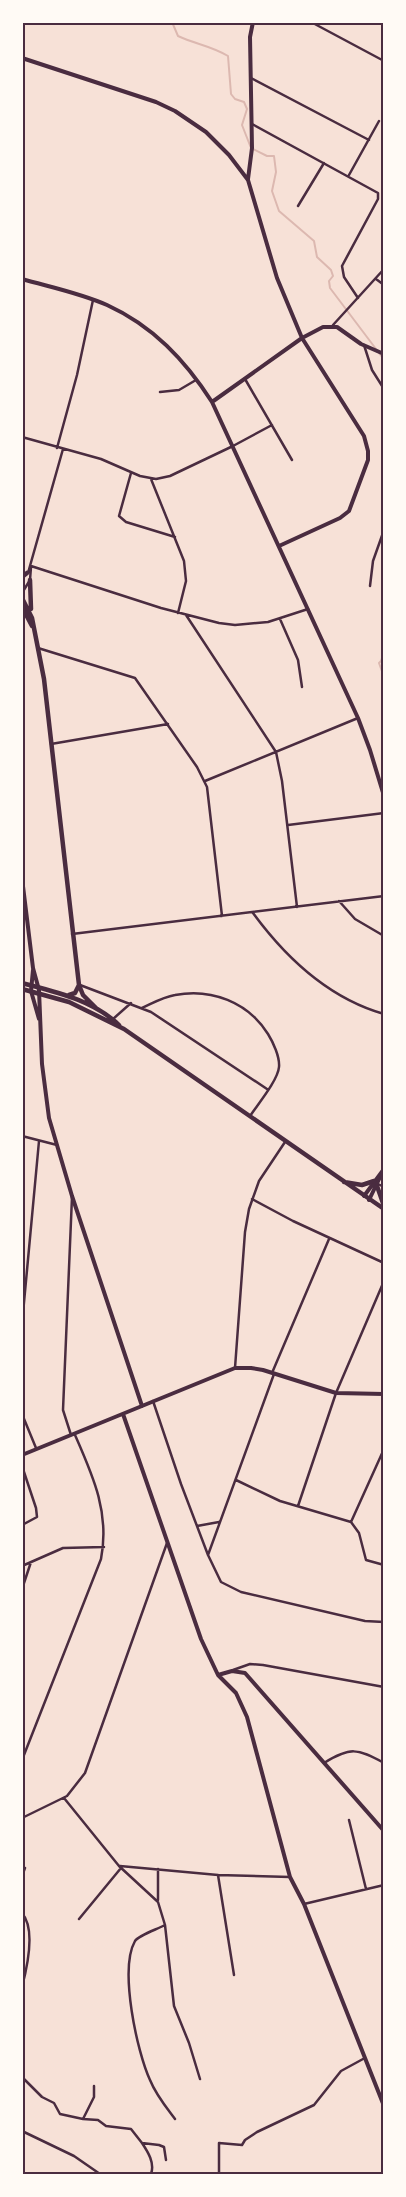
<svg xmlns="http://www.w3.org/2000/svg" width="406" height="2197" viewBox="0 0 406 2197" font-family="'Source Sans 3',sans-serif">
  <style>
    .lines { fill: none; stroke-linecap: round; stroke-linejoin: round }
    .stream { stroke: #dcb8b0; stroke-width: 2 }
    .minor { stroke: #4a2c40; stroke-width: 2.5 }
    .tertiary { stroke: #4a2c40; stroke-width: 4 }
    .primary { stroke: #4a2c40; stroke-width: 4.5 }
    .neatline { fill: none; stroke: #4a2c40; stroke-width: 2 }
  </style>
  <rect width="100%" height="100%" fill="#f7e1d7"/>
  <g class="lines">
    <path class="stream" d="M 172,22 L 178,36 C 195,44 212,46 228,56 L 231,94 L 235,99 L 244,102 L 247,109 L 242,125 L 251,148 L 267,156 L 274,156 L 276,172 L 272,191 L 279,211 L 314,241 L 317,257 L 331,270 L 333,276 L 329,281 L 330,288 L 376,349
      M 379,353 L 384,359
      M 384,652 L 381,661 L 379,663 L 384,677"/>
    <path class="minor" d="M 311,22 L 384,61
      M 251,78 L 369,140
      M 252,124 L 378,193 L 378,199 L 342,266 L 344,277 L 358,298
      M 349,175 L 379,121
      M 298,206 L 324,163
      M 376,279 L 384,285
      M 333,325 L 384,269
      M 364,345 L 372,370 L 384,389
      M 245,379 L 292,460
      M 160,392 L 179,390 L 196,380
      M 22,437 L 101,459 L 140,476 L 156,479 L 170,476 L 233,446 L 272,425
      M 57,448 L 77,375 L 93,300
      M 131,473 L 119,516 L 126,522 L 175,537
      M 151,479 L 184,561 L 186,581 L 178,613
      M 31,566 L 161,608 L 219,623 L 235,625 L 268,622 L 308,609
      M 28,573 L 63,449
      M 370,586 L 373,561 L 384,530
      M 22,593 L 30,580 L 31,567
      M 186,615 L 276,752 L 282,781 L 297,907
      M 280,619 L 298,660 L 302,687
      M 38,648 L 135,678 L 197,767 L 207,787 L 222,916
      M 51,744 L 168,724
      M 205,781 L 358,718
      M 288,825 L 384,813
      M 339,901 L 355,919 L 384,936
      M 253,913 C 286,958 328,998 384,1014
      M 72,934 L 384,896
      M 80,985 L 151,1012 L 267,1089
      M 142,1008 C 153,1003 163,997 175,995 C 211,988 248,1002 268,1034 C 273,1042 280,1057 279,1067 C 278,1080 258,1104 250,1116
      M 113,1019 L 131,1003
      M 22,1136 L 57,1145
      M 378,1184 L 384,1187
      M 252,1199 L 293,1221 L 384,1263
      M 22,1324 L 39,1141
      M 235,1368 L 245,1232 L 249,1209 L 259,1181 L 285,1142
      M 272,1373 L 329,1239
      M 153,1401 L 181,1484 L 208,1555 L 221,1582 L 241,1592 L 365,1621 L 384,1622
      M 22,1414 L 36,1448
      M 71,1435 L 63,1410 L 72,1197
      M 22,1466 L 36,1508 L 37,1517 L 22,1525
      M 236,1480 L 280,1501 L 351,1522 L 359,1533 L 366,1560 L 384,1565
      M 298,1506 L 336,1393 L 384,1281
      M 351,1522 L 384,1449
      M 197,1526 L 219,1522
      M 208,1555 L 274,1374
      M 22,1566 L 63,1548 L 104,1547
      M 22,1589 L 31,1562
      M 233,1670 L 250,1664 L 263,1665 L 384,1687
      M 22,1760 L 101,1559 C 110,1513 93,1476 75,1435
      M 324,1763 C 350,1747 357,1748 384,1763
      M 64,1798 L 119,1866 L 158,1902 L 165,1925 L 174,2006 L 189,2043 L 200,2079
      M 22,1818 L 67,1796 L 85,1773 L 167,1543
      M 349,1820 L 366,1889
      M 120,1866 L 218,1875 L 290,1877
      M 218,1875 L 234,1975
      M 22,1876 L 25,1868
      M 158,1900 L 158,1869
      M 304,1904 L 384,1885
      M 22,1913 C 36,1929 27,1968 22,1987
      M 79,1919 L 121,1868
      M 165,1925 C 158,1929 139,1935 135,1941 C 119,1969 137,2052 150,2080 C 156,2095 166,2107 175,2119
      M 22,2077 L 42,2097 L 54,2103 L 60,2114 L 83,2119 L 98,2120 L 106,2126 L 131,2129 L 142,2143 L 159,2145 L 164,2147 L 166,2160
      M 83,2119 L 94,2097 L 94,2086
      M 22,2131 L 74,2156 L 100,2174
      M 142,2143 C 148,2152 155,2163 151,2174
      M 219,2174 L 219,2143 L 242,2145 L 245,2140 L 257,2132 L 314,2105 L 341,2071 L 363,2059"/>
    <path class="tertiary" d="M 22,58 L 156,102 L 175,111 L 206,132 L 229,155 L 248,180 L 277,278 L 302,338 L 364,436 L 368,451 L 368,460 L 349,511 L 340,518 L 279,546
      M 248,179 L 252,148 L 250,37 L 253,22
      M 22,279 C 50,287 80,293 107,305 C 153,326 185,360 212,402 L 358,718 L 370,750 L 384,796
      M 212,402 L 302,338 L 323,327 L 337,327 L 361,344 L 384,354
      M 22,878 L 33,968 L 39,990 L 42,1064 L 49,1118 L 72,1196 L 142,1406
      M 33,970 L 31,991 L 39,1019
      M 364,1196 L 384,1169
      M 369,1200 L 382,1173
      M 123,1414 L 201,1639 L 218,1675 L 236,1693 L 247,1717 L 290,1877 L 304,1904 L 384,2106
      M 22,1455 L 235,1368 L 251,1368 L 263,1370 L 336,1393 L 384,1394
      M 218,1675 L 232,1671 L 245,1673 L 384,1831"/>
    <path class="primary" d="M 22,577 L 27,573
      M 30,580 L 31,609
      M 22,598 L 32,618 L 44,679 L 79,985 L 83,995 L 96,1008
      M 22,607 L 32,626
      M 22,983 C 56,992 93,1000 119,1025
      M 22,989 L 69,1002 L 124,1029 L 384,1209
      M 69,995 L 75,993 L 79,985
      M 344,1182 L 362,1185 L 374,1181
      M 377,1186 L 384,1206"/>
  </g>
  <rect width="406" height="2197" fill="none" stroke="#fffaf5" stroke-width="48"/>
  <rect x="24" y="24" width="358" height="2149" class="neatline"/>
</svg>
